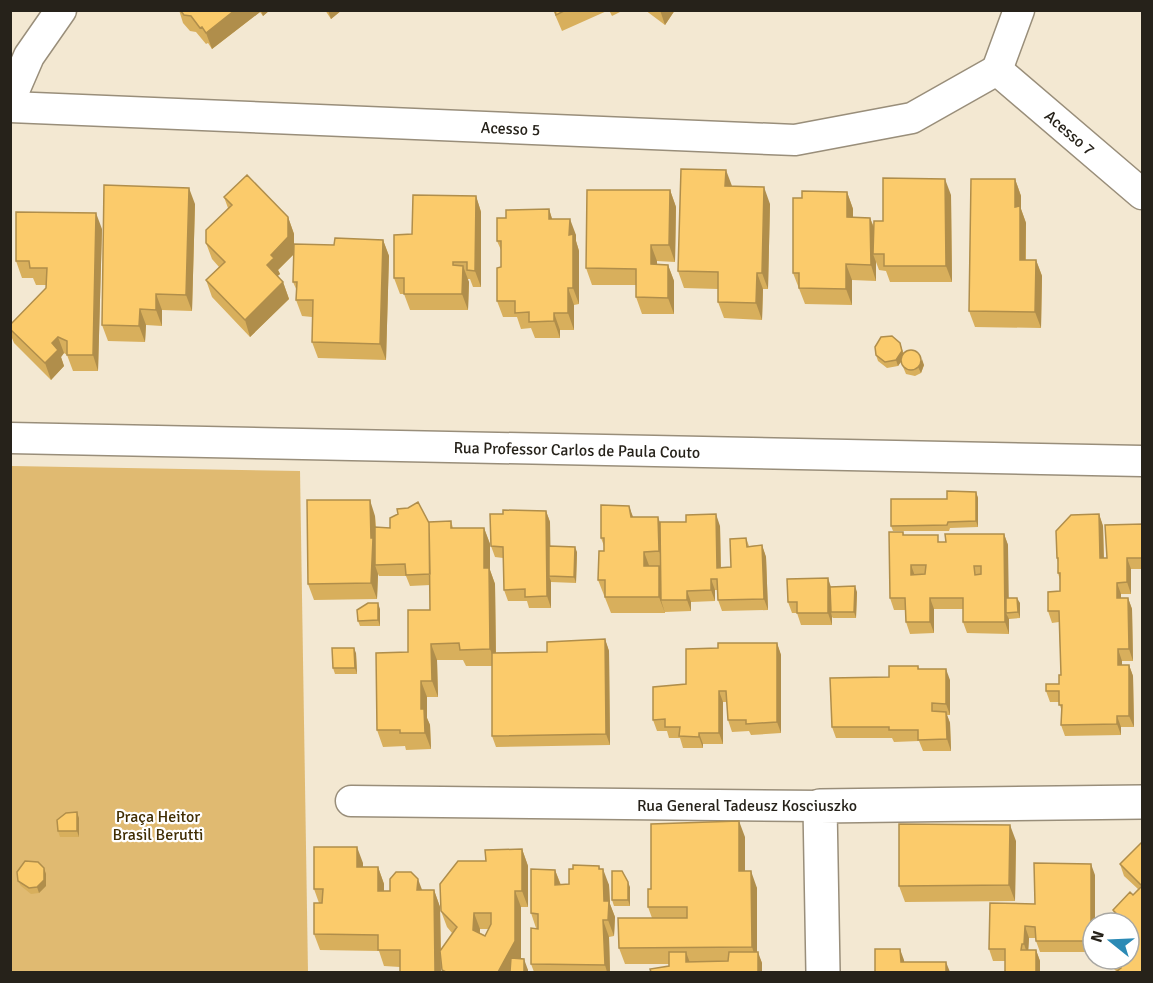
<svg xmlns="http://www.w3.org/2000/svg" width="1153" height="983" viewBox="0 0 1153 983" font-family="Signika,sans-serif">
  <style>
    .park { fill: #e0ba71 }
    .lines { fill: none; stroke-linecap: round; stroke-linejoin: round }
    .minor-casing { stroke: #998e7a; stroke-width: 33 }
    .tertiary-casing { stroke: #998e7a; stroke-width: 36 }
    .minor { stroke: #fff; stroke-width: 30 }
    .tertiary { stroke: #fff; stroke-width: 33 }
    .wall { fill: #d8af5c; fill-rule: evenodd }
    .shaded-wall { fill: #b08e4b }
    .building { fill: #fbcb6b; stroke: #b08e4b; stroke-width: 1.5; fill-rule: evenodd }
    .labels { text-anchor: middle; stroke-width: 4.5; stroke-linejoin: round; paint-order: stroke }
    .street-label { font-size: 16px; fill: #26221a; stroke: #fff }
    .park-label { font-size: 16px; fill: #402d02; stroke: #fff }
  </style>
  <rect width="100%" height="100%" fill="#f3e8d2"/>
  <path class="park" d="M 11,466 L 300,471 L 308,972 L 11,972 Z"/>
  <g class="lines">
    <defs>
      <g id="minor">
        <path id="s1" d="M 997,70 L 1142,194"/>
        <path d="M 997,70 L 1019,10"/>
        <path d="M 10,100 L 29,56 L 61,10"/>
        <path id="s2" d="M 10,107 L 795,140 L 912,118 L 997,70"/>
        <path id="s3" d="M 10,438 L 1142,461"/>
        <path d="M 351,801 L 820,806"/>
      </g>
      <path id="tertiary" d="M 823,972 L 820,806 L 1142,802"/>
    </defs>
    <use href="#minor" class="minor-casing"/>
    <use href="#tertiary" class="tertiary-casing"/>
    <use href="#minor" class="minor"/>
    <use href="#tertiary" class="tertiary"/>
  </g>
  <path class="wall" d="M 179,10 L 270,10 L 263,16 L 260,12 L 212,49 L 208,43 L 206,44 L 196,32 L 190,31 L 183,23 Z
    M 325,10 L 342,10 L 331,19 Z
    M 553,10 L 609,10 L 562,31 Z
    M 609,10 L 624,10 L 612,16 Z
    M 645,10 L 675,10 L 665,25 Z
    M 1015,179 L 1021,196 L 1021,209 L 1026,223 L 1026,260 L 1036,260 L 1042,276 L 1041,328 L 975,327 L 969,311 Z
    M 732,187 L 770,204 L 768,289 L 763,289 L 762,320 L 724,318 L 718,302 L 718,289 L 684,288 L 678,271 Z
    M 670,190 L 676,207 L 675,262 L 657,261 L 657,265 L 668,265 L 674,281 L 674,314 L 642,314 L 636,297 L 636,285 L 592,285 L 586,268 Z
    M 847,192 L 853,209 L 853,217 L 870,218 L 874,227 L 883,221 L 951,195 L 952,282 L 890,282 L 886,271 L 879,270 L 876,262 L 876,281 L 852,280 L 852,305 L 805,304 L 793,273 L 802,198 Z
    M 476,196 L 481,212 L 481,287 L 473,287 L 470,279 L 467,279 L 469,282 L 468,310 L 410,310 L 404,294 L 400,294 L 394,278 Z
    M 224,197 L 288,217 L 294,234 L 294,254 L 278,270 L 280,274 L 277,276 L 283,282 L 289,299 L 250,337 L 212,297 L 206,280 L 219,267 L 212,259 L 206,243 L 228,208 Z
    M 195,204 L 192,311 L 162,310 L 162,326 L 146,325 L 145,342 L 108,341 L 102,325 Z
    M 549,209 L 552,219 L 576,235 L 576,241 L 579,251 L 579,304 L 574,305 L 574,330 L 560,330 L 560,338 L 535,338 L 531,328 L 521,329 L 517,317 L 503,317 L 497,301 L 501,267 L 501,250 L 497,241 L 506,218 Z
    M 102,229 L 98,371 L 73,371 L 67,355 L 64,353 L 61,357 L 64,366 L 51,380 L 14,343 L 10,333 L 10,325 L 46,288 L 46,285 L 36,285 L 33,278 L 22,278 L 16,261 Z
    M 383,240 L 389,256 L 386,360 L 318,358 L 312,342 L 312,317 L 302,316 L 296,300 L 297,291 L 293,282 L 334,245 Z
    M 900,343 L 903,352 L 924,365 L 921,373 L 915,376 L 906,374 L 901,362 L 898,366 L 887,368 L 878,361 L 876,355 Z
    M 976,492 L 978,498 L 978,527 L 950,528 L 949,531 L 893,531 L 891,526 L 947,499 Z
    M 546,511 L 550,522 L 550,546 L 577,552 L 576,583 L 551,582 L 551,581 L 551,608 L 529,608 L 527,601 L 508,601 L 504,590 L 503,558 L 495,557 L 491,546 L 503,514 Z
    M 1099,514 L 1103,526 L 1104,558 L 1107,558 L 1143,524 L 1143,569 L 1131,569 L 1131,594 L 1121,594 L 1121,598 L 1128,598 L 1132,609 L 1133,661 L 1122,661 L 1122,665 L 1129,665 L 1133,676 L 1134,727 L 1121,727 L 1121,735 L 1065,736 L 1061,725 L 1062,712 L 1059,702 L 1050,702 L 1046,691 L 1059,684 L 1061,675 L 1059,622 L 1052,623 L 1048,611 L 1060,591 L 1060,580 L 1058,573 L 1058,562 L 1057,558 Z
    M 375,516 L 376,527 L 390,528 L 451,521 L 453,528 L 484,528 L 490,544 L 490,570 L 495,584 L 496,653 L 547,652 L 605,639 L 609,651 L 610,745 L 496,747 L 492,736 L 492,666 L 466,666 L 463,660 L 437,660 L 438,697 L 427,697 L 427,718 L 430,725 L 431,749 L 406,750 L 405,746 L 383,747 L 377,730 L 408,652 L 430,610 L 430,585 L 410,586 L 406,576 L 379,576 L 378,574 L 377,599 L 314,600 L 308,584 Z
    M 634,517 L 660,522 L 720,526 L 721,568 L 731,567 L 746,538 L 749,546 L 762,545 L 766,557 L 768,610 L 722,611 L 718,600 L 717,590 L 715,590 L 715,601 L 691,602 L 691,611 L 665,612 L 665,613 L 611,613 L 598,580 L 604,551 L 604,546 L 601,538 Z
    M 903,532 L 904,535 L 940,542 L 946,542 L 1004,534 L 1008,545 L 1008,598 L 1020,603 L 1020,618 L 1009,619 L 1009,634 L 967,633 L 963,622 L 963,609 L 934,609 L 934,633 L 910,634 L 906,622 L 906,610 L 894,610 L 890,598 Z
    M 831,587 L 857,592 L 856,618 L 833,618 L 832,617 L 832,625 L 801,625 L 797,613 L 792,613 L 788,602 Z
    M 380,609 L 380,626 L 360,626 L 358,621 Z
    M 777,643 L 781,655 L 781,733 L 751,735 L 749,731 L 732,732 L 728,720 L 727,702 L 723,702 L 723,744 L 703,744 L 703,748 L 683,748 L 680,738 L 669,738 L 667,731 L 657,731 L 653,720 L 718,648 Z
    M 356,653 L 357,674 L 335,674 L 333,668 Z
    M 918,666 L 919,669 L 950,680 L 950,715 L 947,715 L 950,723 L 951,751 L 923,751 L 919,741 L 894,742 L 892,738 L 836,738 L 832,727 L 889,677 Z
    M 79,818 L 79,837 L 60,837 L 58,831 Z
    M 745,837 L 745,871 L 757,888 L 757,952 L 762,963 L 669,966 L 669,964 L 625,964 L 619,948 L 652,918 L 648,907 L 651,889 Z
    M 1016,841 L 1015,901 L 905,902 L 899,886 Z
    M 1143,841 L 1143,972 L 1117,972 L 1113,968 L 1110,959 L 1129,959 L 1131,936 L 1129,934 L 1129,923 L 1119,923 L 1117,921 L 1113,910 L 1133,895 L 1138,889 L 1124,876 L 1120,864 Z
    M 522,849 L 528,866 L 528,907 L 521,907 L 521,959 L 528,970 L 528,972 L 443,972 L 441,956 L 400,967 L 384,966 L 379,951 L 320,950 L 314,934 L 319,903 L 314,889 L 363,863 L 363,867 L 378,867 L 384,884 L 384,891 L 434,890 L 440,907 L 441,950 L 452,933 L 447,927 L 441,911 L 486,861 ZM 480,929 L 489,929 L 485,936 L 480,933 Z
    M 44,868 L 46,874 L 46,886 L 39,893 L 31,894 L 21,886 L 18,881 Z
    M 600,869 L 609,885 L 610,904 L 615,917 L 614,936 L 609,937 L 610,972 L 534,972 L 531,964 L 536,928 L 531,913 L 555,870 L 561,885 L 569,884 Z
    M 1095,875 L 1093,952 L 1040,952 L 1036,941 L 1036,938 L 1029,938 L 1028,950 L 1036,950 L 1040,961 L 993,961 L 989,949 L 1035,904 Z
    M 630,887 L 630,906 L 614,906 L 612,900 Z"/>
  <path class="shaded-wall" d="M 235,10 L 260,10 L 260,12 L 212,49 L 206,33 Z
    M 261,10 L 270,10 L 263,16 Z
    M 328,10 L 342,10 L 331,19 Z
    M 660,10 L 675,10 L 665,25 Z
    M 726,170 L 732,186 L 725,186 Z
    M 945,179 L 951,195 L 952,282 L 946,266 Z
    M 1015,179 L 1021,196 L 1021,209 L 1026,223 L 1025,276 L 1020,260 L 1015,207 Z
    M 764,187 L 770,204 L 768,289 L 762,273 Z
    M 189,188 L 195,204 L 192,311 L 186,295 Z
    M 670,190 L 676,207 L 675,262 L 669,245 Z
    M 847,192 L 853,209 L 853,233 L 847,217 Z
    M 476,196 L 481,212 L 481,287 L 475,271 Z
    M 549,209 L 554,225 L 549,219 Z
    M 96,213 L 102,229 L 98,371 L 93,355 Z
    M 288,217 L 294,234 L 294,254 L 278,270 L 280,274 L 272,281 L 267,265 Z
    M 870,218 L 876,234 L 873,254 L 876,262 L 876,281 L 871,265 Z
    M 570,219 L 576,235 L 576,241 L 579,251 L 579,304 L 573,288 L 569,235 Z
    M 383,240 L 389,256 L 386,360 L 380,344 Z
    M 651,245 L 657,261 L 657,281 L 651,264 Z
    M 1036,260 L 1042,276 L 1041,328 L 1035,312 Z
    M 846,264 L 852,280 L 852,305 L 846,289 Z
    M 668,265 L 674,281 L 674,314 L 668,298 Z
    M 463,266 L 469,282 L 468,310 L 462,294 Z
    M 757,273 L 763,289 L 762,320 L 756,303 Z
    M 283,282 L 289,299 L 250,337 L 245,320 Z
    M 568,288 L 574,305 L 574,330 L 568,313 Z
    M 156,294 L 162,310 L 162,326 L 156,310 Z
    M 140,309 L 146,325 L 145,342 L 139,326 Z
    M 554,313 L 560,330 L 560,338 L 554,321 Z
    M 58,337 L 64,353 L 61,357 L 64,366 L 51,380 L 45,363 L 52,343 Z
    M 900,343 L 904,357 L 898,366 L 896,360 Z
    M 922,359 L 924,365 L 921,373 L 918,367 Z
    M 976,492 L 978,498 L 978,527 L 976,521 Z
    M 370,500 L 375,516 L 376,546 L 375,565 L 378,574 L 377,599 L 371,583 Z
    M 629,506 L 635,522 L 631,517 Z
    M 546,511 L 550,522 L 551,576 L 549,576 L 551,581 L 551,608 L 547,596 Z
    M 716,514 L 720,526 L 721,579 L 717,568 Z
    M 1099,514 L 1103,526 L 1104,569 L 1100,558 Z
    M 658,517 L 664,534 L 665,567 L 659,551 Z
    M 484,528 L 490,544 L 490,570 L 495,584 L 496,665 L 490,649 L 484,568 Z
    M 1004,534 L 1008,545 L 1009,613 L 1006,613 L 1009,619 L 1009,634 L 1005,622 Z
    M 762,545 L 766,557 L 768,610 L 764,599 Z
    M 575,547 L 577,552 L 576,583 L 574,577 Z
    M 644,552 L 650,568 L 644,566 Z
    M 1127,558 L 1131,569 L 1131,594 L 1127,582 Z
    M 911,565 L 915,576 L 911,575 Z
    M 659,566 L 665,582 L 661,600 L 665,613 L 659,597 Z
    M 828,578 L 832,590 L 831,612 L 832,617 L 832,625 L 828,613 Z
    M 711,579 L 715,590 L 715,601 L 711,590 Z
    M 1117,583 L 1121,594 L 1121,609 L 1117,598 Z
    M 855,586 L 857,592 L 856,618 L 854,612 Z
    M 687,591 L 691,602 L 691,611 L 687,600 Z
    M 930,598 L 934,609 L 934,633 L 930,622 Z
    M 1017,598 L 1020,603 L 1020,618 L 1018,612 Z
    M 1128,598 L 1132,609 L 1133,661 L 1129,649 Z
    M 378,603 L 380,609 L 380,626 L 378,620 Z
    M 605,639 L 609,651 L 610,745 L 606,734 Z
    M 777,643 L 781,655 L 781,733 L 777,722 Z
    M 431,644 L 437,660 L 438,697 L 432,681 Z
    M 354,648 L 356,653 L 357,674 L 355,668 Z
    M 1118,649 L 1122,661 L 1122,676 L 1118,665 Z
    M 1129,665 L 1133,676 L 1134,727 L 1129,716 Z
    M 946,669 L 950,680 L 950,715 L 946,704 Z
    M 421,681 L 427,697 L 427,718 L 430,725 L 431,749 L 425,733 L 421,709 Z
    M 719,691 L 723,702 L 723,744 L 719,733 Z
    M 946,712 L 950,723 L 951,751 L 947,739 Z
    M 1117,716 L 1121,727 L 1121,735 L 1117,724 Z
    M 699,733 L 703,744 L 703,748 L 699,737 Z
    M 77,812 L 79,818 L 79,837 L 77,831 Z
    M 739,821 L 745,837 L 745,887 L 739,871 Z
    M 1010,825 L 1016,841 L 1015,901 L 1009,885 Z
    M 357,847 L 363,863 L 363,883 L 357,867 Z
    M 522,849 L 528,866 L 528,907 L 522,891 Z
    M 1091,864 L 1095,875 L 1095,923 L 1093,923 L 1093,947 L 1091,941 Z
    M 599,866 L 604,879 L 603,869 L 609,885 L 610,904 L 615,917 L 614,936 L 608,920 L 604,901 Z
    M 378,867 L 384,884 L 384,908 L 378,891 Z
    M 44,868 L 46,874 L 46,886 L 39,893 L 37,887 Z
    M 555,870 L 561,886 L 555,885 Z
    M 751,871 L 757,888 L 757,963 L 752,947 Z
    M 418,879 L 424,895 L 417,890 Z
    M 628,882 L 630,887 L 630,906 L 628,900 Z
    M 434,890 L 440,907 L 441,972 L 435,972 Z
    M 515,891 L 521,907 L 521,958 L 513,972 L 498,972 Z
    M 474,913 L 480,929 L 479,946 L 473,930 Z
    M 603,920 L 609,937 L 610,972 L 607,972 L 605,965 Z
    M 1025,926 L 1029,938 L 1028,956 L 1024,944 Z
    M 900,949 L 904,960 L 905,972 L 901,962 Z
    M 1036,950 L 1040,961 L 1040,972 L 1036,972 Z
    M 686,952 L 690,963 L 686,962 Z
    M 758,952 L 762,963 L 762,972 L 758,972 Z
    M 524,959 L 528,970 L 528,972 L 524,972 Z
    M 946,962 L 950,972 L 946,972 Z"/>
  <path class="building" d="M 180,10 L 235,10 L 206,33 L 202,27 L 200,28 L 191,16 L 184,15 Z
    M 555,10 L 566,10 L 556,15 Z
    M 681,169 L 726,170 L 725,186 L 764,187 L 762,273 L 757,273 L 756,303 L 718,302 L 718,272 L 678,271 Z
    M 247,175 L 288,217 L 288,237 L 271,255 L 274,258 L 267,265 L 283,282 L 245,320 L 206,280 L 225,262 L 206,243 L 206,230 L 232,205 L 224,197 Z
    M 883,178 L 945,179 L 946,266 L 884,266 L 884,254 L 873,254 L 874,221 L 883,221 Z
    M 971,179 L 1015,179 L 1015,207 L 1020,206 L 1020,260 L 1036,260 L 1035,312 L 969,311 Z
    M 104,185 L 189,188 L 186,295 L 156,294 L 156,310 L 140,309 L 139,326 L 102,325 Z
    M 587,190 L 670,190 L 669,245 L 651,245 L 651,264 L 668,265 L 668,298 L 636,297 L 636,269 L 586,268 Z
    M 802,191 L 847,192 L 847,217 L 870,218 L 871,265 L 846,264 L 846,289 L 799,288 L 799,273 L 793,273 L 793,198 L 802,198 Z
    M 413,195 L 476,196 L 475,271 L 467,270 L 467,262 L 453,262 L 453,265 L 463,266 L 462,294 L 404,294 L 404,278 L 394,278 L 394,235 L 412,234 Z
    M 549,209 L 549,219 L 570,219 L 569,235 L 573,234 L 573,288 L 568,288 L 568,313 L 554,313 L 554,321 L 529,322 L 529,312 L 515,313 L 515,301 L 497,301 L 497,268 L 501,267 L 501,241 L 497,241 L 497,218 L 506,218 L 506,210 Z
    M 16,212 L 96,213 L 93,355 L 67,355 L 67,341 L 58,337 L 52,343 L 58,350 L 45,363 L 10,329 L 10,325 L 46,288 L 47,268 L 30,268 L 29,261 L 16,261 Z
    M 335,238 L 383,240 L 380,344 L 312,342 L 313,300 L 296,300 L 297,282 L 293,282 L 294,244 L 334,245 Z
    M 892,336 L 900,343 L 902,351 L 896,360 L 885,362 L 876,355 L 875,347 L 881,337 Z
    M901 360a10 10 0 1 1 20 0a10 10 0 1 1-20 0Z
    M 947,491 L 976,492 L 976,521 L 948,522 L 947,525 L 891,526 L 891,499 L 947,499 Z
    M 307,500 L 370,500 L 371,538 L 373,538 L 371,583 L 308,584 Z
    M 418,502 L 429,523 L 430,574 L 406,575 L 405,564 L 375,565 L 375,527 L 390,528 L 390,518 L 398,514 L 397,509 L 408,508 Z
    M 601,505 L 629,506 L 631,517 L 658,517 L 659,551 L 644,552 L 644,566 L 659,566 L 659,597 L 605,597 L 605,580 L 598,580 L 599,551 L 604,551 L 604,538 L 601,538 Z
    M 503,510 L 546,511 L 547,596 L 525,597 L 525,589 L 504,590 L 503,547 L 491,546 L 490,514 L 503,514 Z
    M 716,514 L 717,568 L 731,567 L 730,539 L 746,538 L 747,547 L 762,545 L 764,599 L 718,600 L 717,579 L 711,579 L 711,590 L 687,591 L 687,600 L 661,600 L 660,522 L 686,522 L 686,515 Z
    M 1099,514 L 1100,558 L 1107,558 L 1105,525 L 1143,524 L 1143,558 L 1127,558 L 1127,582 L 1117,583 L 1117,598 L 1128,598 L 1129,649 L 1118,649 L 1118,665 L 1129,665 L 1129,716 L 1117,716 L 1117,724 L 1061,725 L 1062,705 L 1059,705 L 1059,691 L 1046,691 L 1046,684 L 1059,684 L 1059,675 L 1061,675 L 1059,611 L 1048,611 L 1048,592 L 1060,591 L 1060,573 L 1058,573 L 1058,558 L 1057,558 L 1056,531 L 1071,515 Z
    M 451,521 L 451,528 L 484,528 L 484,568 L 489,568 L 490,649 L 460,650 L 459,643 L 431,644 L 432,681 L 421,681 L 421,709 L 424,709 L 425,733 L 400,733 L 400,730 L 377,730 L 376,653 L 408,652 L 408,610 L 430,610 L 429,522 Z
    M 889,532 L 903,532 L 903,535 L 938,535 L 938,542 L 946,542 L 945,534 L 1004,534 L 1005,622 L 963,622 L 963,598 L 930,598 L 930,622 L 906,622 L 905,598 L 890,598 ZM 911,565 L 926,565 L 925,574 L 911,575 ZM 974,566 L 981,566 L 981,574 L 975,575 Z
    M 549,546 L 575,547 L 574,577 L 549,576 Z
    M 828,578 L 828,613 L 797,613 L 797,602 L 788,602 L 787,579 Z
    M 855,586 L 854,612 L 831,612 L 830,587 Z
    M 1006,598 L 1017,598 L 1018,612 L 1006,613 Z
    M 368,603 L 378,603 L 378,620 L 358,621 L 357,610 Z
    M 605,639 L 606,734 L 492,736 L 492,653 L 547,652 L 547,642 Z
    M 718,643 L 777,643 L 777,722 L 746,724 L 746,720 L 728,720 L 726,691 L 719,691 L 719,733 L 699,733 L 699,737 L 679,736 L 680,727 L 665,727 L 665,719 L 653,720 L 653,687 L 686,684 L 686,649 L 718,648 Z
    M 332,648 L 354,648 L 355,668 L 333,668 Z
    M 889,666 L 918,666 L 918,669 L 946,669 L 946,704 L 932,703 L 932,711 L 946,712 L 947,739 L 918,740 L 918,730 L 889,730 L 889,727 L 832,727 L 830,678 L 889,677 Z
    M 77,812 L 77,831 L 58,831 L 57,820 L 66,813 Z
    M 739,821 L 739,871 L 751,871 L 752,947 L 619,948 L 618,918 L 687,918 L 687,907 L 648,907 L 648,889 L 651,889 L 651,824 Z
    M 899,824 L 1010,825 L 1009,885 L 899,886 Z
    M 1143,841 L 1143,972 L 1116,972 L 1121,968 L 1111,959 L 1129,959 L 1129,938 L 1134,933 L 1129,927 L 1129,923 L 1125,923 L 1113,910 L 1130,892 L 1133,895 L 1142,886 L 1120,864 Z
    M 314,847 L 357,847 L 357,867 L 378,867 L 378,891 L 390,891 L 390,879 L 396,872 L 411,872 L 418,879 L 417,890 L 434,890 L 435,972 L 400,972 L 400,950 L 378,950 L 378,935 L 314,934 L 314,903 L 322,903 L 323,889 L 314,889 Z
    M 522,849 L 522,891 L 515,891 L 515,941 L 498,972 L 446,972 L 442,970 L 440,951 L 457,927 L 441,911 L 440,884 L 458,861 L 486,861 L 485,850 ZM 474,913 L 491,913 L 491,924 L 485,936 L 473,930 Z
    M 25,861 L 38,862 L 44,868 L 44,880 L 37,887 L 29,888 L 18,881 L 17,872 Z
    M 1034,863 L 1091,864 L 1091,941 L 1036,941 L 1035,927 L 1025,926 L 1024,944 L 1022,944 L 1021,950 L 1036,950 L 1036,972 L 1005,972 L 1005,949 L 989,949 L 990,903 L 1035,904 Z
    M 573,865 L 599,866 L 599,869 L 603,869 L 604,901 L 609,901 L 608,920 L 603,920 L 605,965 L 531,964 L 531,928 L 538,929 L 538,914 L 531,913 L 531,869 L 555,870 L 555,885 L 569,884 L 569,869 L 573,869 Z
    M 612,871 L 622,871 L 628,882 L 628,900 L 612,900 Z
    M 875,949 L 900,949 L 901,962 L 946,962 L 946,972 L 875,972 Z
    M 669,952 L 686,952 L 686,962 L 728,961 L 729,952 L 758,952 L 758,972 L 651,972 L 650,969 L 669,966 Z
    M 511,958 L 524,959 L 524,972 L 507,972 L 510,972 Z"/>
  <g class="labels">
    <g class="street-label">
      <text dy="6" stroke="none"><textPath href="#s2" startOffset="501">Acesso 5</textPath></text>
      <text dy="6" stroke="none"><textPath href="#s1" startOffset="96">Acesso 7</textPath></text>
      <text dy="6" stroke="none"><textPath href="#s3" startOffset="567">Rua Professor Carlos de Paula Couto</textPath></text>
      <text x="747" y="811">Rua General Tadeusz Kosciuszko</text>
    </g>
    <g class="park-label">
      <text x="158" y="822">Praça Heitor<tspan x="158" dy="18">Brasil Berutti</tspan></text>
    </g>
  </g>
  <rect width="1153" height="983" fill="none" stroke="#26221a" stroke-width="24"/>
  <g transform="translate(1111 941) rotate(288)"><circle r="28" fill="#ffffff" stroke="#a8a7a3" stroke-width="1.5"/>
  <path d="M0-4.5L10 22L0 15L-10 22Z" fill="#2b8ab5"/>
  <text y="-9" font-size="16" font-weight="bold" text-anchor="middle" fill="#26221a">N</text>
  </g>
</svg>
